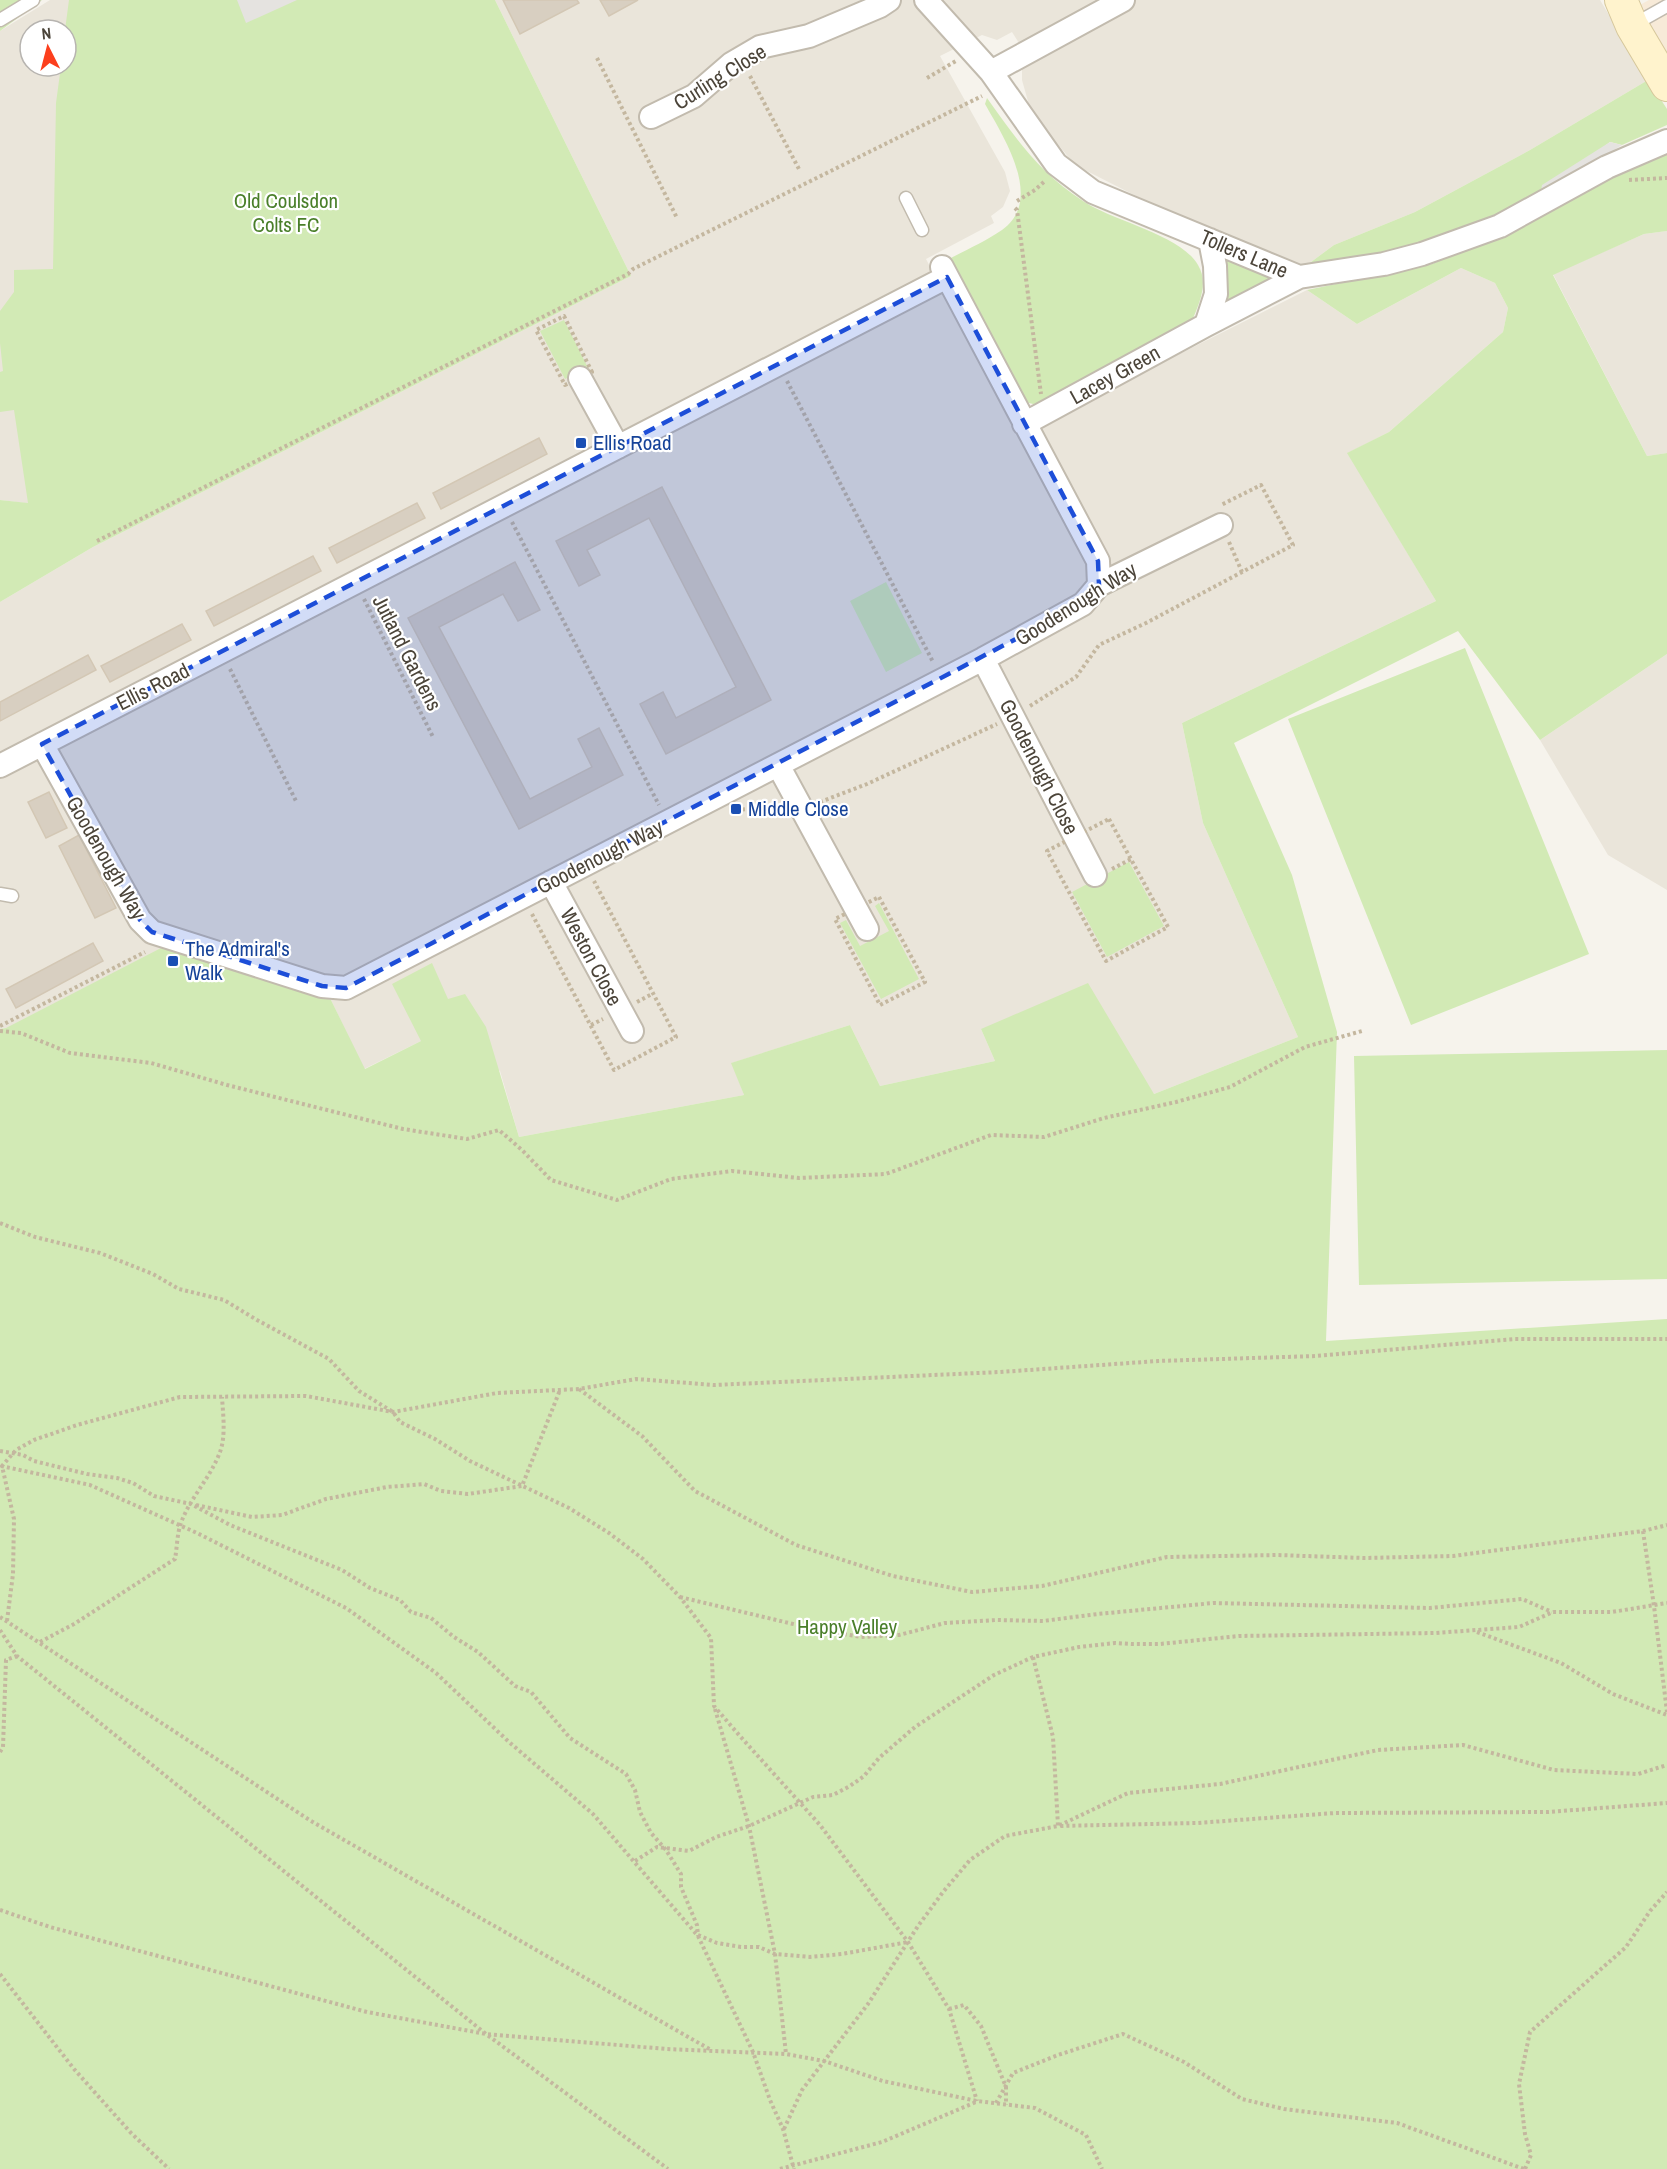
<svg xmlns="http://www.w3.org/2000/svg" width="1667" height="2169" viewBox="0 0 1667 2169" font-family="'Archivo Narrow',sans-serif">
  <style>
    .residential { fill: #eae5da; fill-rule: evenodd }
    .commercial { fill: #f7ead8 }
    .green { fill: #d2eab5 }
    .parking { fill: #e5e3e0 }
    .building { fill: #d8cfc1; stroke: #d3c7b4; stroke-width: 1.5 }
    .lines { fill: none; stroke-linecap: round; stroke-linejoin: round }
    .lane-casing { stroke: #c2bbae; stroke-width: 15 }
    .street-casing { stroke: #c2bbae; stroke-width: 26 }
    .secondary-casing { stroke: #d6c79b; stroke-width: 34 }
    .path { stroke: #c4b79f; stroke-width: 4; stroke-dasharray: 3 3; stroke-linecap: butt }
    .lane { stroke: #fff; stroke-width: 12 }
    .street { stroke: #fff; stroke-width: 22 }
    .secondary { stroke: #fff3cd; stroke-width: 32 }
    .marked { fill: #1d4ed8; fill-opacity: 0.2; stroke: #1d4ed8; stroke-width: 4.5; stroke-dasharray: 12 8; stroke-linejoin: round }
    .transit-dot { fill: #1a4fb4; stroke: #fff; stroke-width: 2 }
    .labels { text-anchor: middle; stroke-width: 4.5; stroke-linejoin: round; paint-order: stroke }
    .street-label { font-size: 21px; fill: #4b4439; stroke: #fff }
    .park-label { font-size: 21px; fill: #4a7f2a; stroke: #fff }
    .transit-label { font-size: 21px; fill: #164399; stroke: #fff; text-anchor: start }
  </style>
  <rect width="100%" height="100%" fill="#f6f3ec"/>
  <path class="residential" d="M 50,0 L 86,0 L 90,511 L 0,500 L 0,31 ZM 30,30 L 66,30 L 66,66 L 30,66 Z
    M 495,0 L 1600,0 L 1648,80 L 1530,150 L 1415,212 L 1334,245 L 1303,268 L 1148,202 L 1075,165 L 1031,112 L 1022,80 L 1022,67 L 1029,59 L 1012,32 L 997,40 L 982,35 L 940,56 L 1005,172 L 1010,191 L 1003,207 L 991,216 L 994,223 L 926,259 L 1018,435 L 1307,290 L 1357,324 L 1461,268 L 1495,283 L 1508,308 L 1503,332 L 1389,432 L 1348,453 L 1436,601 L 1182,723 L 1203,823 L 1298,1037 L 1154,1094 L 981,1029 L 995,1061 L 880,1086 L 850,1025 L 732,1063 L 744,1095 L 519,1137 L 500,1071 L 421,1041 L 364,1069 L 331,1000 L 0,1029 L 0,602 L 93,547 L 631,276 Z
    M 1667,231 L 1667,453 L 1647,456 L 1553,274 L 1644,234 Z
    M 1667,654 L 1667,890 L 1608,855 L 1540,740 Z"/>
  <path class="commercial" d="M 1649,0 L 1667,0 L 1667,54 L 1638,6 Z"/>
  <path class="green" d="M 0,0 L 42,0 L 0,31 Z
    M 69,0 L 495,0 L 631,276 L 93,547 L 0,602 L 0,500 L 28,503 L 14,410 L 0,412 L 0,372 L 3,371 L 0,343 L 0,311 L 14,292 L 14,270 L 53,269 L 56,103 L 61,66 L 66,66 L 65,30 Z
    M 1648,80 L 1667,109 L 1667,125 L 1622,145 L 1610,142 L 1540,196 L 1506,214 L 1422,248 L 1303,268 L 1334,245 L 1415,212 L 1530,150 Z
    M 987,98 C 1017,140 1039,172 1083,201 C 1112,221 1180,234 1198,265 C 1209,283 1199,304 1192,321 L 1042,403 L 1033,404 L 1025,402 L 949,259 C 966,250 986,241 1002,230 C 1045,200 1003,136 985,104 Z
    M 1667,151 L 1667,231 L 1644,234 L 1553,275 L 1647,456 L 1667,453 L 1667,654 L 1540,740 L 1458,631 L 1234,743 L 1292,875 L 1337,1032 L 1326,1341 L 1667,1319 L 1667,2169 L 0,2169 L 0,1029 L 6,1028 L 161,948 L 331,1000 L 365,1069 L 421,1041 L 392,984 L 432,963 L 448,999 L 465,994 L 486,1027 L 519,1137 L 744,1095 L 731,1063 L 850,1025 L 880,1086 L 995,1061 L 981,1029 L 1088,983 L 1154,1094 L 1298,1037 L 1203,823 L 1182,723 L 1436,601 L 1347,453 L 1389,432 L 1503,332 L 1508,308 L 1495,283 L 1461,268 L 1357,324 L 1307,290 L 1432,264 L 1503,235 L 1639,161 Z
    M 1226,257 L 1272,275 L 1270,281 L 1229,302 L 1226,297 L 1221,260 Z
    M 564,320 L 588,368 L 565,379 L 540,331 Z
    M 886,582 L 922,653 L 886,672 L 850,601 Z
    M 1465,648 L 1589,954 L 1411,1025 L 1288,719 Z
    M 1129,862 L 1164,926 L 1107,957 L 1072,892 Z
    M 879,903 L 919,979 L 881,999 L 840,923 L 846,920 L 860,946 L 889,931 L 875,906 Z
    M 1667,1050 L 1667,1279 L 1359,1285 L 1354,1056 Z"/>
  <path class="parking" d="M 237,0 L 297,0 L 246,23 Z
    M 1610,142 L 1622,145 L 1540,196 L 1542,185 Z"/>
  <path class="building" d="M 503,0 L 577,0 L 579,3 L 520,34 Z
    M 600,0 L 638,0 L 609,16 Z
    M 539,438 L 547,454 L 441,509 L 433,493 Z
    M 662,487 L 771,700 L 666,754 L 640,704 L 663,692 L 676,718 L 736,687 L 649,518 L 587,550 L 600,575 L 579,586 L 556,541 Z
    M 417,503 L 425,518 L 337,563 L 329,548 Z
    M 313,556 L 321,571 L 214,626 L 206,611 Z
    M 515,562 L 540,610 L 518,621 L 503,594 L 439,627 L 530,799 L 592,767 L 578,739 L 599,728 L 623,775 L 519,829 L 408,618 Z
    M 182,624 L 191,640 L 110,682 L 101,666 Z
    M 88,655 L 96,670 L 0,721 L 0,702 Z
    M 49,792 L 67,828 L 46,838 L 28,802 Z
    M 79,835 L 116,908 L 95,918 L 59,846 Z
    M 93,943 L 103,961 L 16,1008 L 6,989 Z"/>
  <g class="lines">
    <defs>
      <path id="lane" d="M 0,20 L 33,0
        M 1633,25 L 1667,6
        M 906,198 L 922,230
        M 0,894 L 12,896"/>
      <path id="street" d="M 926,0 L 991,72 L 1056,164 L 1093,192 L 1299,277 L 1384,264 L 1422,254 L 1500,226 L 1607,167 L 1667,141
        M 991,72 L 1123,0
        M 651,117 L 694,96 L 731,64 L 760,47 L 809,36 L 880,6 L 889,0
        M 942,267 L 1098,561 L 1099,585
        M 1206,325 L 1216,294 L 1215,266 L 1210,240
        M 580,378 L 618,447
        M 1024,424 L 1206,325 L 1299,277
        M 983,659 L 1095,875
        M 42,744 L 140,920 L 152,932 L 322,986 L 346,988 L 983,659 L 1083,604 L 1099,585 L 1221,525
        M 778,765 L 867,929
        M 0,766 L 947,277
        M 551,882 L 632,1031"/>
      <path id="secondary" d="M 1621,0 L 1632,26 L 1667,85"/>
    </defs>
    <use href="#lane" class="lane-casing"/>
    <use href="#street" class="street-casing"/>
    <use href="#secondary" class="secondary-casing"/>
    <path class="path" d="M 597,58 L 677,218
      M 750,76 L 800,171
      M 927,78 L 956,61
      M 1629,180 L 1667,178
      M 1017,201 L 1035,190 L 1046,180
      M 1015,208 L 1017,210 L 1041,394
      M 564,316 L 592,372 L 565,385 L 536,330 Z
      M 787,381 L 933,662
      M 512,522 L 659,805
      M 97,541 L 628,274 L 633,269 L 982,96
      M 1229,542 L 1242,572
      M 364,599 L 433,737
      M 230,669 L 297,803
      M 1030,706 L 1076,677 L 1099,645 L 1146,623 L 1293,545 L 1261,485 L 1221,505
      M 820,802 L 867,784 L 997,724
      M 736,810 L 780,806
      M 1109,819 L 1168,927 L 1106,961 L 1047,851 Z
      M 1112,869 L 1131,859
      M 879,897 L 925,982 L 880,1005 L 835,919 Z
      M 532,914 L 614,1070 L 676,1037 L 594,881
      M 637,1002 L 652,994
      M 591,1025 L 603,1019
      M 0,1026 L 145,952
      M 0,1031 L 21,1033 L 70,1053 L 151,1063 L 227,1085 L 403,1129 L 467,1139 L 499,1130 L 522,1150 L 551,1180 L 617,1200 L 671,1179 L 732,1171 L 799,1178 L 886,1174 L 991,1135 L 1044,1137 L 1104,1118 L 1176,1102 L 1230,1087 L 1305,1047 L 1362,1031
      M 0,1223 L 35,1237 L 100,1253 L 153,1274 L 179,1289 L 224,1300 L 257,1320 L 329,1359 L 359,1391 L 393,1412 L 400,1422 L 435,1439 L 470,1461 L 569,1508 L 609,1533 L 643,1559 L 680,1597 L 711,1638 L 714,1706 L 739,1735 L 820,1825 L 908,1942 L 949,2009 L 977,2101
      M 579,1389 L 642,1436 L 695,1491 L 796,1545 L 893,1576 L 972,1592 L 1042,1586 L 1167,1557 L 1277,1555 L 1364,1558 L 1453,1556 L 1643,1531 L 1667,1525
      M 0,1451 L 23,1455 L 34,1461 L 87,1474 L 117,1478 L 133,1483 L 154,1496 L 191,1504 L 230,1525 L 342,1570 L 370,1588 L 400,1600 L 411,1612 L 431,1618 L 454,1637 L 478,1652 L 515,1686 L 531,1692 L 570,1738 L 626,1774 L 635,1790 L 640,1812 L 651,1833 L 666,1850 L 681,1874 L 681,1887 L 697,1925 L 698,1935 L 717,1943 L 741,1947 L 759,1947 L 775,1954 L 810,1957 L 842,1954 L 908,1942
      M 1,1466 L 90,1485 L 197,1533 L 346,1608 L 436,1673 L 509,1742 L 593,1814 L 698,1936 L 753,2052 L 770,2100 L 783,2129 L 794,2169
      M 196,1505 L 252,1517 L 282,1515 L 326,1499 L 387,1487 L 424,1484 L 441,1491 L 468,1494 L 522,1486 L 560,1390
      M 1643,1531 L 1654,1606 L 1667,1712
      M 680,1597 L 814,1629 L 861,1637 L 899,1635 L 945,1623 L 997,1620 L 1043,1621 L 1098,1614 L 1213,1603 L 1430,1608 L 1522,1599 L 1552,1612
      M 0,1617 L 311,1821 L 711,2050
      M 7,1621 L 13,1574 L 14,1519 L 2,1466 L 16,1450 L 34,1440 L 77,1425 L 180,1397 L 306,1396 L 393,1412 L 497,1393 L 579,1389 L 636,1379 L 714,1385 L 1000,1372 L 1158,1361 L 1316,1356 L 1515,1339 L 1667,1339
      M 0,1630 L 17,1656 L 486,2034 L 668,2169
      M 1477,1632 L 1561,1663 L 1613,1694 L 1667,1715
      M 40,1642 L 74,1624 L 175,1559 C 177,1548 177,1536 180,1526 C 188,1500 210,1479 220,1452 C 226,1436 223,1414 222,1397
      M 1033,1657 L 1053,1737 L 1058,1826 L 1197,1823 L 1335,1813 L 1548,1812 L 1667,1803
      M 715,1709 L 749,1826 L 775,1954 L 786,2054
      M 0,1752 L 3,1747 L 6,1660 L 17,1656
      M 635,1861 L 657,1847 L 689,1851 L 716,1837 L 749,1826 L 813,1797 L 833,1795 L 850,1786 L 864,1776 L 879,1758 L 915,1727 L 994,1675 L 1033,1657 L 1079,1647 L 1115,1643 L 1131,1644 L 1160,1644 L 1239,1636 L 1435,1633 L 1519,1627 L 1553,1612 L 1612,1612 L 1667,1603
      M 0,1910 L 50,1927 L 367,2012 L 486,2034 L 666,2049 L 786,2054 L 824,2061 L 883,2081 L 977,2101 L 1035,2108 L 1086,2135 L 1102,2169
      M 0,1974 L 74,2069 L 131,2133 L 169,2169
      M 949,2009 L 964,2005 L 981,2026 L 1006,2087 L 1006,2105
      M 996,2103 L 1013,2073 L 1058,2055 L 1123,2034 L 1184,2062 L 1242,2099 L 1284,2109 L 1397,2123 L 1524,2169
      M 784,2129 L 802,2090 L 868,2004 L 918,1926 L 943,1892 L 970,1860 L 1005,1836 L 1058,1826 L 1128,1793 L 1220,1784 L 1378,1750 L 1463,1745 L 1554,1770 L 1638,1774 L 1667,1765
      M 780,2169 L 882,2142 L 976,2102
      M 1525,2169 L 1531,2155 L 1525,2134 L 1519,2084 L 1530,2032 L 1626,1947 L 1650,1911 L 1667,1892"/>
    <use href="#lane" class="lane"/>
    <use href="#street" class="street"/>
    <use href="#secondary" class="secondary"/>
  </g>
  <path class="marked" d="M 947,277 L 1098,561 L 1099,585 L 1083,604 L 346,988 L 322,986 L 152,932 L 140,920 L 42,744 Z"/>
  <g class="transit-dot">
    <rect x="575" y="437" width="12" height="12" rx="3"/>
    <rect x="730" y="803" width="12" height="12" rx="3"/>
    <rect x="167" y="955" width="12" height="12" rx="3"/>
  </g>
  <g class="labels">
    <g class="street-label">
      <text transform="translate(720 77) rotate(-32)" y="7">Curling Close</text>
      <text transform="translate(1244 254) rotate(23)" y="7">Tollers Lane</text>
      <text transform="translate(1115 375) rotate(-29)" y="7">Lacey Green</text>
      <text transform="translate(1076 604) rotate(-32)" y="7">Goodenough Way</text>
      <text transform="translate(407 653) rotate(63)" y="7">Jutland Gardens</text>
      <text transform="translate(153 687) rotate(-27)" y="7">Ellis Road</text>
      <text transform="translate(1039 767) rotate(63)" y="7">Goodenough Close</text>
      <text transform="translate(600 857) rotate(-27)" y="7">Goodenough Way</text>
      <text transform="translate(106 858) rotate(60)" y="7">Goodenough Way</text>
      <text transform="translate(591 957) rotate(62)" y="7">Weston Close</text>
    </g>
    <g class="park-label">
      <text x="286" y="208">Old Coulsdon<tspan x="286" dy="24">Colts FC</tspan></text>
      <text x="847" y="1634">Happy Valley</text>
    </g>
    <g class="transit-label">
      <text x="593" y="450">Ellis Road</text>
      <text x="748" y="816">Middle Close</text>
      <text x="185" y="956">The Admiral's<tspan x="185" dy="24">Walk</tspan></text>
    </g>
  </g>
  <g transform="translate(48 48) rotate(354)"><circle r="28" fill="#ffffff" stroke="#b7b4b0" stroke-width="1.5"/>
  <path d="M0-4.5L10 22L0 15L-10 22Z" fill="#fc3f1d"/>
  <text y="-9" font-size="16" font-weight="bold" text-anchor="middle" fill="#4b4439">N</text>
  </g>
</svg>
